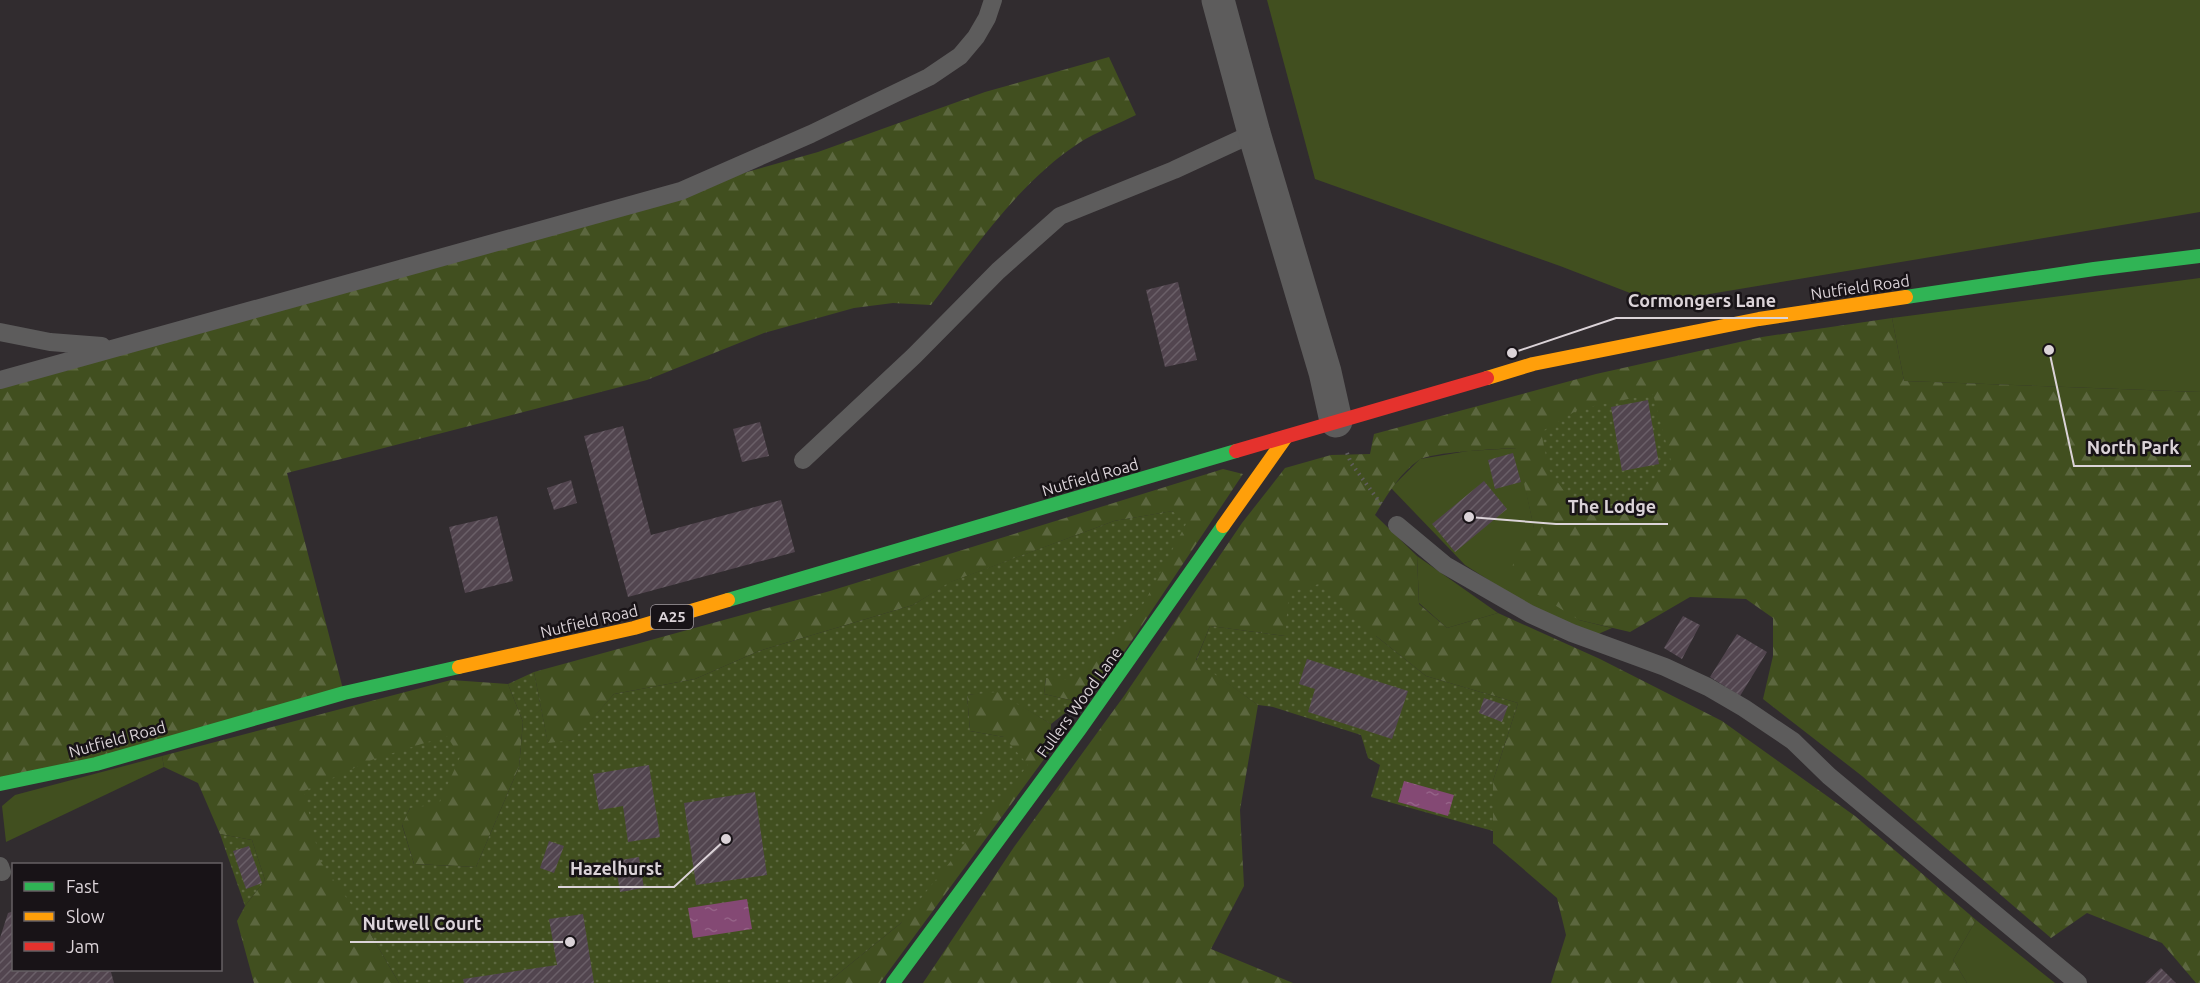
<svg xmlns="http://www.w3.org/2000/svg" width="2200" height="983" viewBox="0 0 2200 983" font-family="Ubuntu,sans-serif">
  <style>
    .green { fill: #414f1f }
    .forest { fill: url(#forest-firs) }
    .garden { fill: url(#garden-dots) }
    .water { fill: url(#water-ripples) }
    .building { fill: url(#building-hatch) }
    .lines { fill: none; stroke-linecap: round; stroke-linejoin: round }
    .path { stroke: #605d5e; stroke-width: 4; stroke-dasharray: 1.5 4.5; stroke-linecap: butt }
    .lane { stroke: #5d5c5c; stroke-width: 18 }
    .street { stroke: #5d5c5c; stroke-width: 33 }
    .fast { stroke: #30b455; stroke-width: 14 }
    .slow { stroke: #ff9f0a; stroke-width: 14 }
    .jam { stroke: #e5322d; stroke-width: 14 }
    .labels { text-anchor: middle; stroke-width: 5; stroke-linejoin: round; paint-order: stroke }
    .shield { fill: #181317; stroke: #a0999e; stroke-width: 1.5 }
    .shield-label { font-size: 15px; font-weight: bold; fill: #dbd3d8 }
    .street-label { font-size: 16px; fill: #dbd3d8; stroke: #181317 }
    .leader { fill: none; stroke: #dbd3d8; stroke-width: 2 }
    .callout-dot { fill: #dbd3d8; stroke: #181317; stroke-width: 2 }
    .callout-label { font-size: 18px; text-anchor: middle; font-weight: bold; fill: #dbd3d8; stroke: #181317; stroke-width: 5; stroke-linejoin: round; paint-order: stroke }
  </style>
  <defs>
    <pattern id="forest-firs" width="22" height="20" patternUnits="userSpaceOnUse" patternTransform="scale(1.5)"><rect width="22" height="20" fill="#414f1f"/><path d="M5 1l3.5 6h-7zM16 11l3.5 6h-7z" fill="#5c673f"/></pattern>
    <pattern id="garden-dots" width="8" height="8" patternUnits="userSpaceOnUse" patternTransform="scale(1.5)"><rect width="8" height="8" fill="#414f1f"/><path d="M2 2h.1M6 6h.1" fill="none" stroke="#5c673f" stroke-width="1.8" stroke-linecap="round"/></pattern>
    <pattern id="water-ripples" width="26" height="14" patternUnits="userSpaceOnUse" patternTransform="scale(1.5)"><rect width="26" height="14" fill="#844974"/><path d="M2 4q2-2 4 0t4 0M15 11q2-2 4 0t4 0" fill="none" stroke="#956287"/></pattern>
    <pattern id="building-hatch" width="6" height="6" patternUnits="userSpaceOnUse" patternTransform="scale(1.5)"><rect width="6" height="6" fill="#52454f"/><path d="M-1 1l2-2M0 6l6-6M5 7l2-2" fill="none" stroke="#6a5f68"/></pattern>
  </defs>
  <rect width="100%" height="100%" fill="#312c2f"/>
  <path class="green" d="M 1267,0 L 2200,0 L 2200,212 L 1656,303 L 1560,266 L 1315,179 Z
    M 2200,278 L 2200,392 L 1904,381 L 1892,318 Z
    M 1517,448 L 1534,528 L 1579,620 L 1612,628 L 1596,635 L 1523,602 L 1465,565 L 1391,488 L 1420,459 L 1468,451 Z
    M 1417,556 L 1498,613 L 1447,628 L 1419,603 Z
    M 162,756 L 164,767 L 6,842 L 2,806 L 15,795 Z
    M 1976,920 L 2055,983 L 1967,983 L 1953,960 Z"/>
  <path class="forest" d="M 1109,57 L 1136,115 C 1118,124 1096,132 1079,143 C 1018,183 975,248 931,305 L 893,303 L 854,308 L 764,333 L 647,380 L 287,473 L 344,693 L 0,784 L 0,382 L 818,152 L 985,92 Z
    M 1892,318 L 1904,381 L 2200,392 L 2200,983 L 2196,983 L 2162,943 L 2087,913 L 2051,938 L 1862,776 L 1763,699 L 1773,656 L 1773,618 L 1746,599 L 1690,597 L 1630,632 L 1579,620 L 1509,577 L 1524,530 L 1534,528 L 1516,448 C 1498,449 1431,452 1419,460 C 1399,474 1387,495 1375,515 L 1417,556 L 1419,604 L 1447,628 L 1498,613 L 1600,659 L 1722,721 L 1855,816 L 1976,920 L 1953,960 L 1967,983 L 1551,983 L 1566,935 L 1557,898 L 1493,843 L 1493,781 L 1518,703 L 1426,676 L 1376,636 L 1285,636 L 1210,626 L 1196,660 L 1258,705 L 1240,810 L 1244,886 L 1211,949 L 1293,983 L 923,983 L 1014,847 L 1124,696 L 1242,523 L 1285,468 L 1331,455 L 1370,454 L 1374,434 L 1596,374 L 1762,337 Z
    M 1223,469 L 1243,474 L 1114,667 L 1079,702 L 1044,694 L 1046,678 L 1173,511 L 1114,521 L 951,582 L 913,605 L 759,651 L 695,679 L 614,694 L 574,740 L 548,744 L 534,672 L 830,591 Z
    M 451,680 L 508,684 L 523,722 L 519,767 L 476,867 L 414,864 L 402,824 L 410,808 L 374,759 L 363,921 L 399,983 L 254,983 L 237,921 L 245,906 L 265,880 L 252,840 L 220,834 L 198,783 L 164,767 L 162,756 Z
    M 997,691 L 1051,724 L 1050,751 L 880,983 L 827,983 L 901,923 L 1004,737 L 970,731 L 967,695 Z"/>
  <path class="garden" d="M 1653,394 L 1671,461 L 1649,489 L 1582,516 L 1549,470 L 1541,432 L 1579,409 Z
    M 1172,511 L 1187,522 L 1144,603 L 1072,680 L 1046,678 L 1044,694 L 1079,702 L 1051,724 L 997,692 L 967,695 L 970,731 L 1004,737 L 1028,765 L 901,923 L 827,983 L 399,983 L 363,921 L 320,861 L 304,791 L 374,759 L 447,736 L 460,757 L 439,804 L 410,808 L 402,825 L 414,864 L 476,867 L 519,767 L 523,722 L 508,684 L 534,672 L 548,743 L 573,740 L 614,694 L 695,679 L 759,651 L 913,605 L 950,582 L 1114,521 Z
    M 1323,583 L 1376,636 L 1426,676 L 1518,703 L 1493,781 L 1493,831 L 1371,797 L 1380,765 L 1368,758 L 1361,735 L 1273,707 L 1258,705 L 1196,661 L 1210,626 L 1285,636 L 1289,592 Z
    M 220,834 L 252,840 L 265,880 L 245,906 Z"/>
  <path class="water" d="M 1404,781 L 1454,795 L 1448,816 L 1398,802 Z
    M 747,899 L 752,929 L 693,938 L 688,908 Z"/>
  <path class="building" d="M 1178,282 L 1197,360 L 1165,367 L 1146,290 Z
    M 1648,400 L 1659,464 L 1622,471 L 1611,407 Z
    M 760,422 L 769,456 L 742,462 L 733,429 Z
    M 623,426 L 651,535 L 781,500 L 795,552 L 628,597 L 584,436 Z
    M 1513,453 L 1521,482 L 1495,489 L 1488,460 Z
    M 571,480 L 577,503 L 554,510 L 547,488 Z
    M 1484,481 L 1507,509 L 1455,552 L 1432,524 Z
    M 497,516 L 513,581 L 465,593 L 449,527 Z
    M 1683,616 L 1700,625 L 1682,659 L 1664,648 Z
    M 1737,634 L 1767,652 L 1740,696 L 1710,677 Z
    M 1307,659 L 1408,691 L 1392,739 L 1308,712 L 1315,689 L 1299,684 Z
    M 1484,698 L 1508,706 L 1502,722 L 1479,713 Z
    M 649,765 L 660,837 L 628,842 L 623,806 L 599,810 L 593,774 Z
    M 755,792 L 767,875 L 696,885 L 684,803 Z
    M 549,841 L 564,846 L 554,873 L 540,868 Z
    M 249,846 L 262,883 L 246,889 L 233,851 Z
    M 639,857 L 644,888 L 620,892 L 615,861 Z
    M 14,911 L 14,970 L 118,970 L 111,972 L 114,983 L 0,983 L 0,938 L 8,913 Z
    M 583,914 L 594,983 L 464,983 L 463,979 L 557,965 L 549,919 Z
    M 2161,968 L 2176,983 L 2145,983 Z"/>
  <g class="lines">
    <path class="path" d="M 1347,453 L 1351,463 L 1381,504"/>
    <path class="lane" d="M 0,332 L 50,342 L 102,346
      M 0,380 L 681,191 L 811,134 L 929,77 L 960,56 L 976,37 L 987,18 L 993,0
      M 803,460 L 914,356 L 998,271 L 1060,216 L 1174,170 L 1254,133
      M 1397,525 L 1445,565 L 1530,614 L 1572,633 L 1665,667 L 1708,687 L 1744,708 L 1793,741 L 1829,776 L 2078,983
      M 0,866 L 2,872"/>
    <path class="street" d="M 1218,0 L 1254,133 L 1325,372 L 1336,421"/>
    <path class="fast" d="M 1906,297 L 2094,269 L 2200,256
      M 728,600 L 1236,451
      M 0,784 L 96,764 L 344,693 L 459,667
      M 893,983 L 1080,729 L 1223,526"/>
    <path class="slow" d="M 1487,378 L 1533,364 L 1759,319 L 1906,297
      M 1223,526 L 1286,437
      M 459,667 L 634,628 L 728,600"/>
    <path class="jam" d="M 1236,451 L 1487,378"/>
  </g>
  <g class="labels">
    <rect class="shield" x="651" y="605" width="42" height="24" rx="4.5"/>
    <g class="shield-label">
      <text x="672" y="622">A25</text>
    </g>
    <g class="street-label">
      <text transform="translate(1860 287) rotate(-8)" y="6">Nutfield Road</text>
      <text transform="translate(1090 477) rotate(-16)" y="6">Nutfield Road</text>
      <text transform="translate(589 621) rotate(-13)" y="6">Nutfield Road</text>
      <text transform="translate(1079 702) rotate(-54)" y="6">Fullers Wood Lane</text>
      <text transform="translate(117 739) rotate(-15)" y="6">Nutfield Road</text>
    </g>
  </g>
  <path class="leader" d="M1512 353L1616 318H1788M2049 350L2074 466H2191M1469 517L1556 524H1668M726 839L674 887H558M570 942L493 942H350"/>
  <g class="callout-dot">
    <circle cx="1512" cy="353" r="6"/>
    <circle cx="2049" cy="350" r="6"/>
    <circle cx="1469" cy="517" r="6"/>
    <circle cx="726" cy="839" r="6"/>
    <circle cx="570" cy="942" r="6"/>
  </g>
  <g class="callout-label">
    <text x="1702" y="307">Cormongers Lane</text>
    <text x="2133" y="454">North Park</text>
    <text x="1612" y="513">The Lodge</text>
    <text x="616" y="875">Hazelhurst</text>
    <text x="422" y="930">Nutwell Court</text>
  </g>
  <rect x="12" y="863" width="210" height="108" fill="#181317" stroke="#666064" stroke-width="1.5"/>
  <rect x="24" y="882" width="30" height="9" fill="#30b455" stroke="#666064" stroke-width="1.5"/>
  <text x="66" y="893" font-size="18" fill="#dbd3d8">Fast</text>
  <rect x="24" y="912" width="30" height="9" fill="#ff9f0a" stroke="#666064" stroke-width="1.5"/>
  <text x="66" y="923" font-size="18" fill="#dbd3d8">Slow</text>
  <rect x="24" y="942" width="30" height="9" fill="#e5322d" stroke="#666064" stroke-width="1.5"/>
  <text x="66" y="953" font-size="18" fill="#dbd3d8">Jam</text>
</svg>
